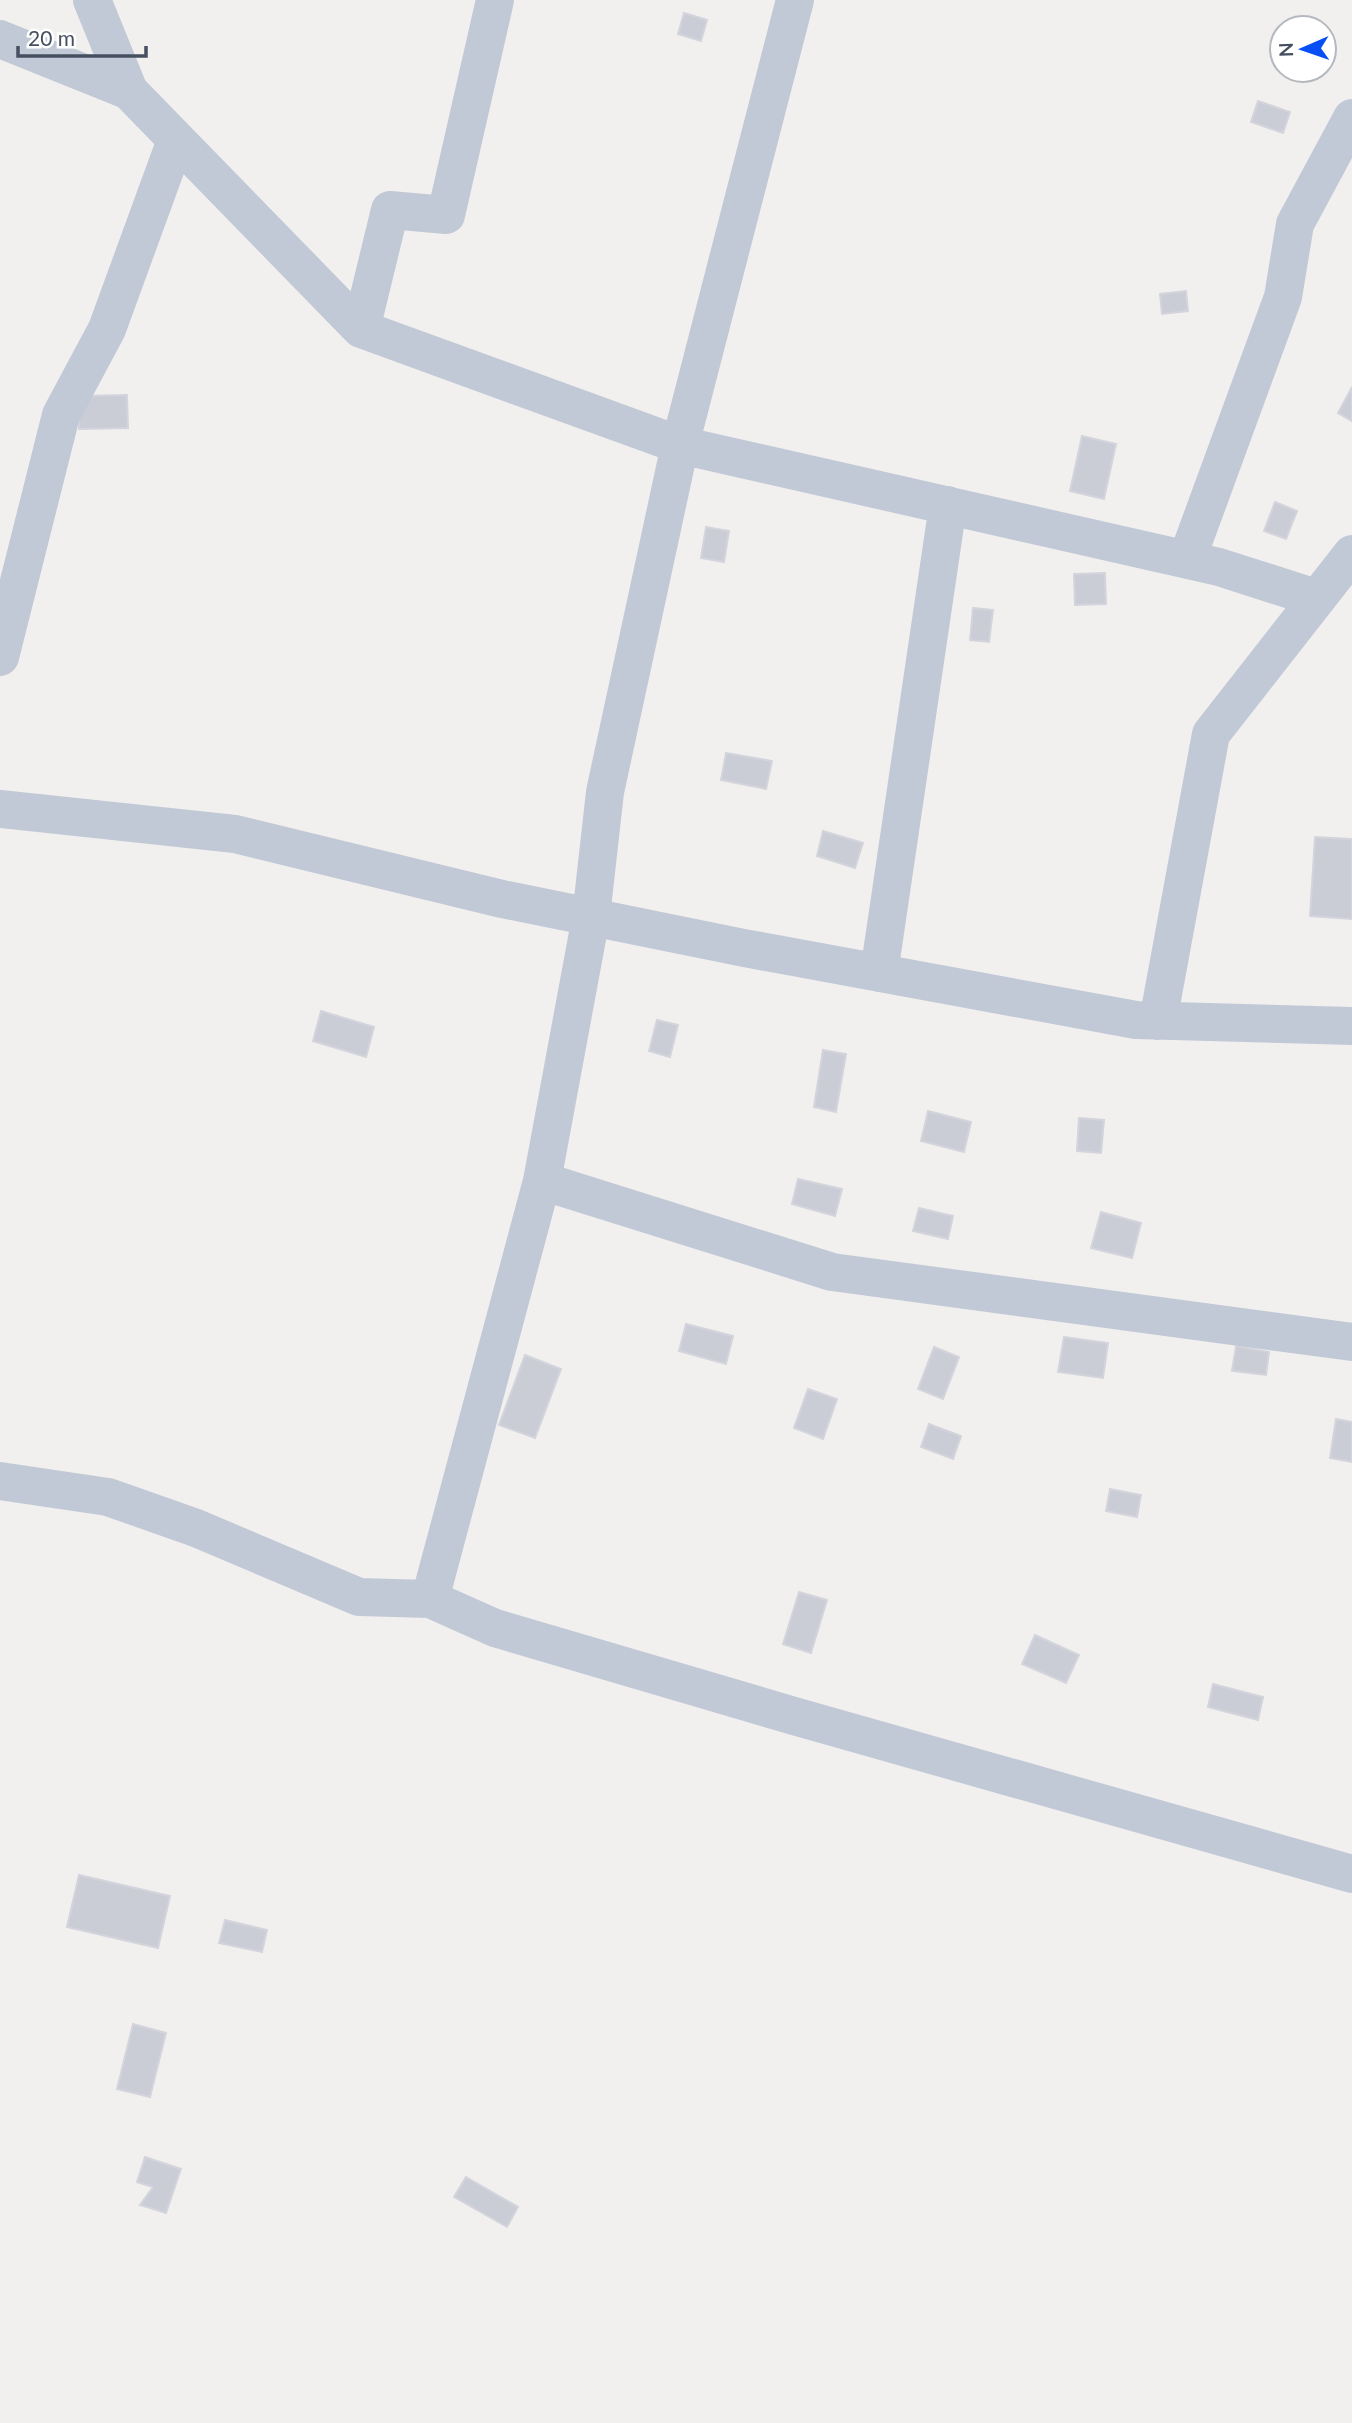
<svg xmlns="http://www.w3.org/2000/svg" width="1352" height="2423" viewBox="0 0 1352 2423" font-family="Lato,sans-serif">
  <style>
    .building { fill: #cbcdd6; stroke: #d3d4dc; stroke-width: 2 }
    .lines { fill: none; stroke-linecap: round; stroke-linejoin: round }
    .minor { stroke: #c2c9d6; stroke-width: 38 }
  </style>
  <rect width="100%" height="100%" fill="#f2f0ef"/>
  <path class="building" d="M 684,13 L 707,20 L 701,41 L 678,34 Z
    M 1258,101 L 1290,112 L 1283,133 L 1251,122 Z
    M 1186,291 L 1188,311 L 1162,314 L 1160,294 Z
    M 1352,387 L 1352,421 L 1338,413 Z
    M 127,395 L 128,428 L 79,429 L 79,396 Z
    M 1082,436 L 1116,444 L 1104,499 L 1070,491 Z
    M 1275,502 L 1297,511 L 1286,539 L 1264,531 Z
    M 706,527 L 729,531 L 724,562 L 701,558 Z
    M 1105,573 L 1106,604 L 1075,605 L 1074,574 Z
    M 973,608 L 993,610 L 989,642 L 970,640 Z
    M 726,753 L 772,761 L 766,789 L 721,780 Z
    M 823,831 L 863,843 L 855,868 L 817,856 Z
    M 1315,837 L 1352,839 L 1352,919 L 1310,916 Z
    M 321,1011 L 374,1027 L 366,1057 L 313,1041 Z
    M 657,1020 L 678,1025 L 670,1057 L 649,1051 Z
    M 823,1050 L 846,1054 L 836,1112 L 814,1107 Z
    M 928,1111 L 971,1122 L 964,1152 L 921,1141 Z
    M 1079,1118 L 1104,1120 L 1101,1153 L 1077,1151 Z
    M 798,1179 L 842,1189 L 835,1216 L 792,1204 Z
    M 919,1208 L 953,1216 L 948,1239 L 913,1231 Z
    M 1101,1212 L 1141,1223 L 1132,1258 L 1091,1248 Z
    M 686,1324 L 733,1336 L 726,1364 L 679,1351 Z
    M 1064,1337 L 1108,1343 L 1103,1378 L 1058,1372 Z
    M 1236,1346 L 1269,1352 L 1266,1375 L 1232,1371 Z
    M 934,1347 L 959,1357 L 943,1399 L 918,1389 Z
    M 525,1355 L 561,1369 L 535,1438 L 499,1425 Z
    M 808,1389 L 837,1399 L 823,1439 L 794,1428 Z
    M 1336,1419 L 1352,1422 L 1352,1462 L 1330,1458 Z
    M 929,1424 L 961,1436 L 953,1459 L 921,1447 Z
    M 1110,1489 L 1141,1495 L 1137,1517 L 1106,1511 Z
    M 799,1592 L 827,1600 L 811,1653 L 783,1644 Z
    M 1035,1635 L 1079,1655 L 1066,1683 L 1022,1664 Z
    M 1213,1684 L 1263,1697 L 1258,1720 L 1208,1707 Z
    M 79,1875 L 170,1896 L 158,1948 L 67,1927 Z
    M 225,1920 L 267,1930 L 262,1952 L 219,1943 Z
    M 133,2024 L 166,2033 L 150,2097 L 117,2089 Z
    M 145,2157 L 181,2169 L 166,2213 L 140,2205 L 153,2187 L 137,2182 Z
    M 466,2177 L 518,2207 L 507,2227 L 454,2197 Z"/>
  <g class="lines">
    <path class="minor" d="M 92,0 L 129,91 L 361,329 L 680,445 L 1219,567 L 1316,598
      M 0,39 L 129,91
      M 361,329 L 390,210 L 446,215 L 495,0
      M 1187,559 L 1283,297 L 1295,224 L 1352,118
      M 0,657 L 61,415 L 107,329 L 176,140
      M 0,809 L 235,834 L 502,899 L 744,948 L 1136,1020 L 1352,1026
      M 879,973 L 948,505
      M 1158,1021 L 1211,734 L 1352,554
      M 542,1181 L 832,1272 L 1352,1342
      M 0,1481 L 108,1497 L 196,1528 L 359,1597 L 430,1599 L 495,1628 L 794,1716 L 1352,1874
      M 430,1599 L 542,1181 L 591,917 L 605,792 L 680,445 L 795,0"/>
  </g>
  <g transform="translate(1303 49) rotate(268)"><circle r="33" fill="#ffffff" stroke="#b5b9bf" stroke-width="2"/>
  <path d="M0-5L12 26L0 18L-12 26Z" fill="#074ff4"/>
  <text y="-10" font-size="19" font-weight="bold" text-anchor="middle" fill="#454f5f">N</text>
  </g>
  <path d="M18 46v10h128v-10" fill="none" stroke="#454f5f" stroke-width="3.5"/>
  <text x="28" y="46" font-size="21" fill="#454f5f" stroke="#ffffff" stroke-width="5" paint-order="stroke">20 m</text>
</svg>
